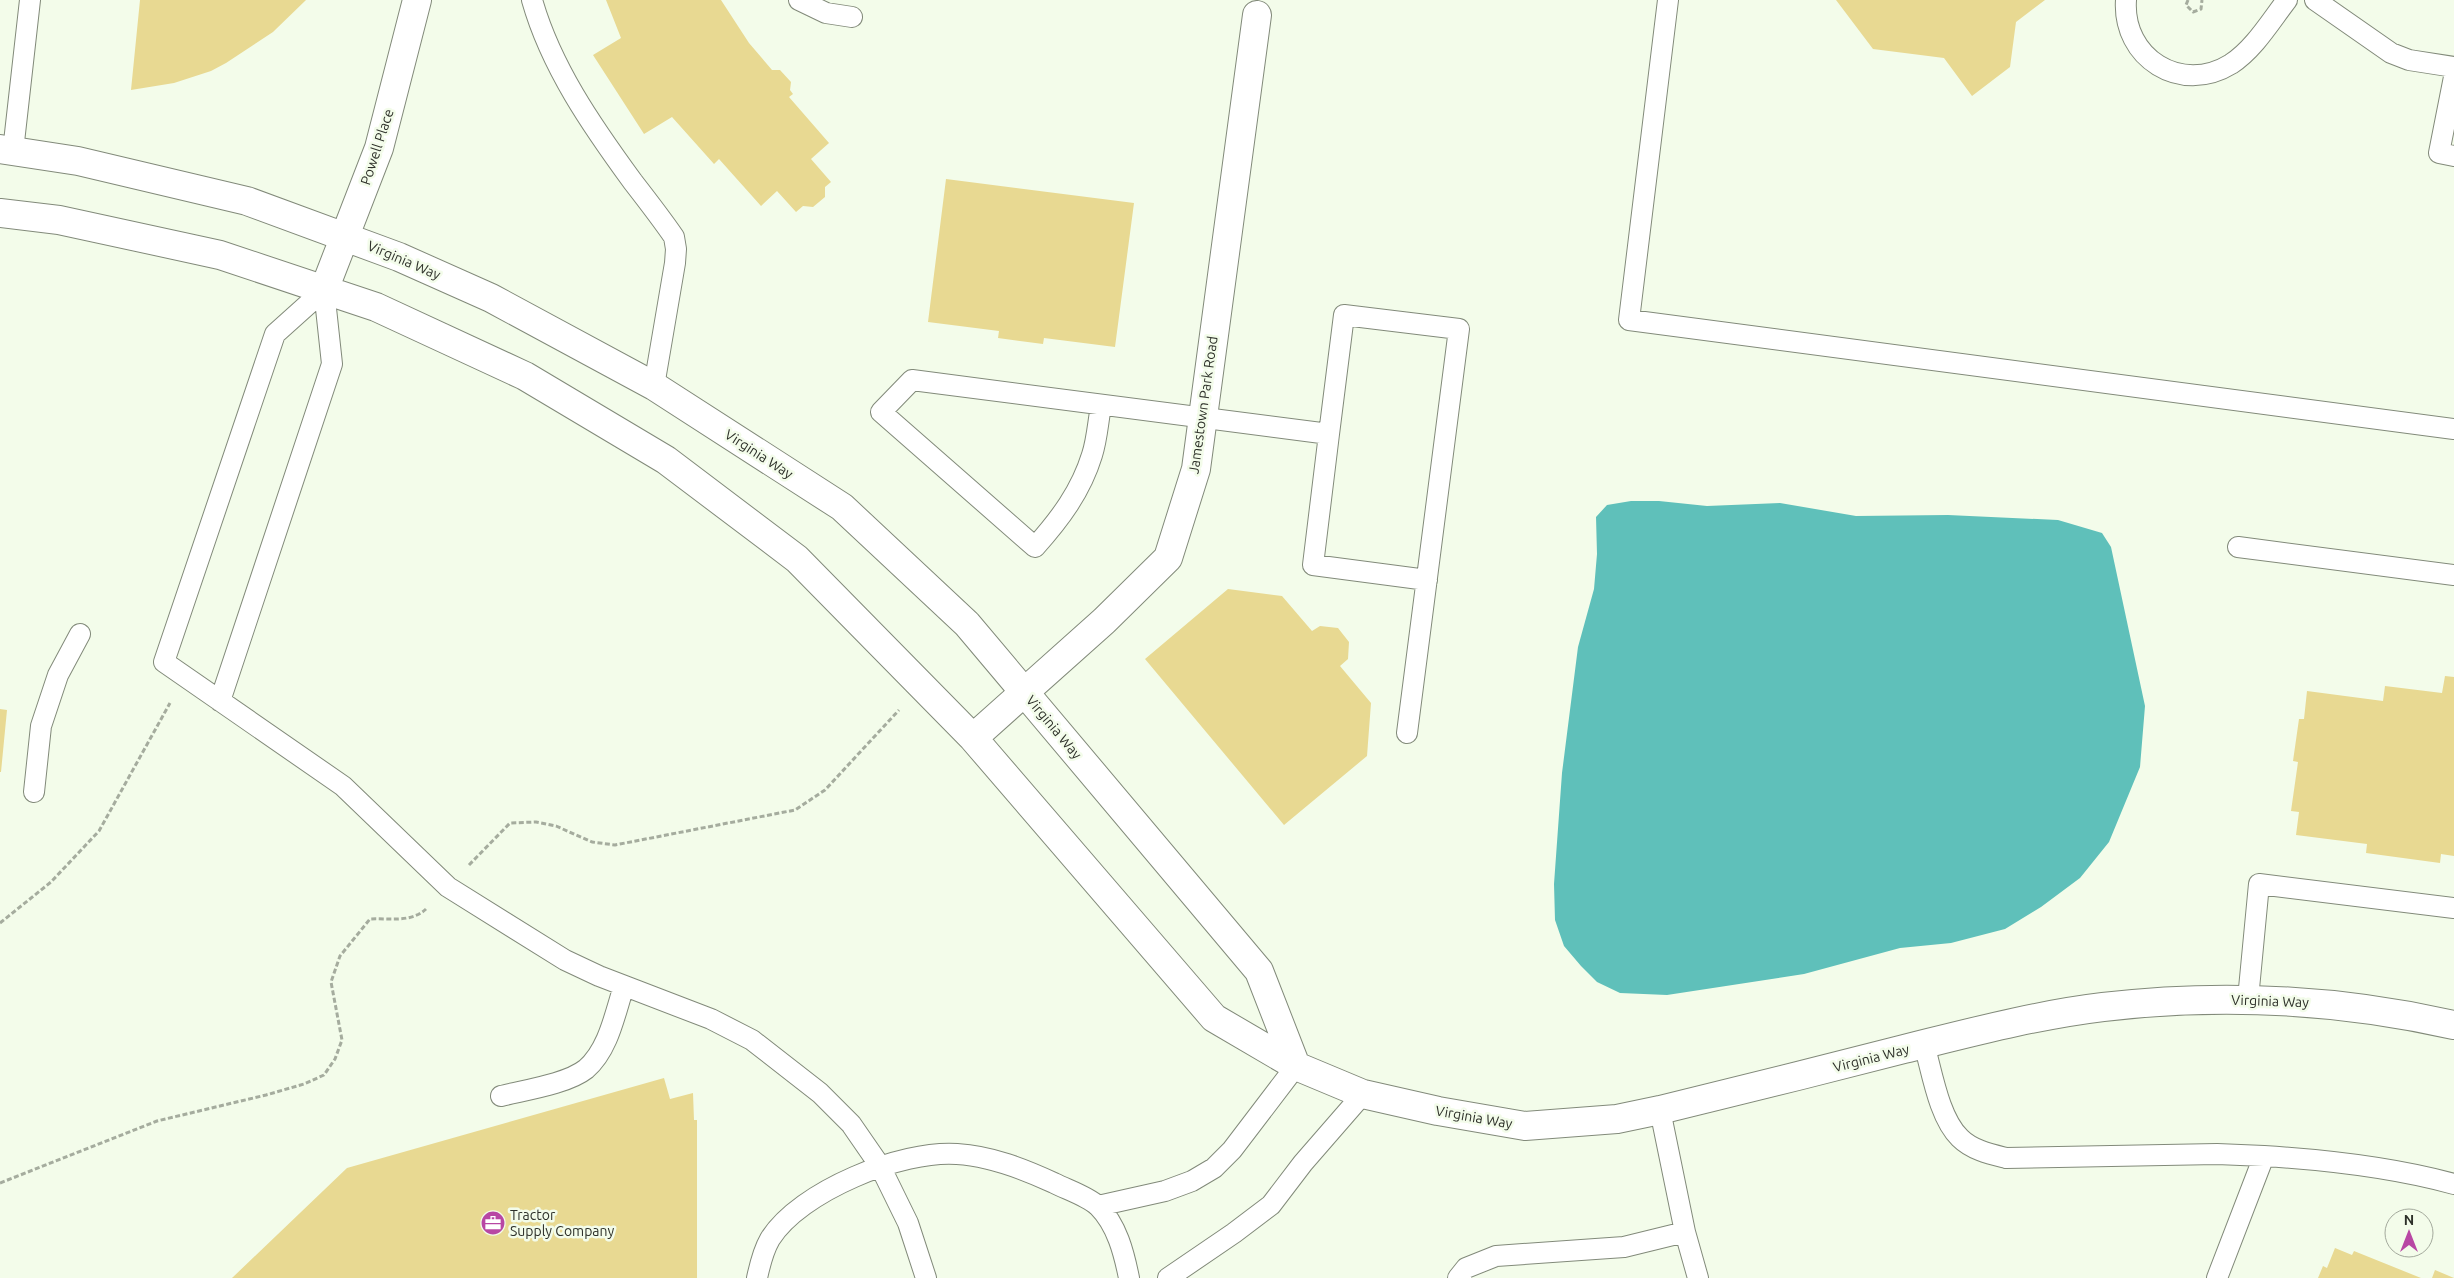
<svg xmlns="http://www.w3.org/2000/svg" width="2454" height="1278" viewBox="0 0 2454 1278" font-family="Ubuntu,sans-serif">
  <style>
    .water { fill: #5fc0ba }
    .building { fill: #e8d992 }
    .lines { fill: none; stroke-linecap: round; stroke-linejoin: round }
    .service-casing { stroke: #828a7a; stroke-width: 22 }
    .minor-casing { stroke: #828a7a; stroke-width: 30 }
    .path { stroke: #a5ac9e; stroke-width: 3; stroke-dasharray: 5 2.5; stroke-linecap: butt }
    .service { stroke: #fff; stroke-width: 20 }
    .minor { stroke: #fff; stroke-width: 28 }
    .labels { text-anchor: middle; stroke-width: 5; stroke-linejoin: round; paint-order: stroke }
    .street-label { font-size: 14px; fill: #2d3029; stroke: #f3fcea }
    .poi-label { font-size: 14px; fill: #2d3029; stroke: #f3fcea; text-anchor: start }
  </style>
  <rect width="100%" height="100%" fill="#f3fcea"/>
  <path class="water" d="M 1631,501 L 1659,501 L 1707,506 L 1780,503 L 1856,516 L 1948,515 L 2058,520 L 2102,533 L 2111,547 L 2145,706 L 2140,767 L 2109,842 L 2080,878 L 2041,907 L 2005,929 L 1951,943 L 1900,948 L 1804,974 L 1667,995 L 1620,993 L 1597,982 L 1581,966 L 1564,946 L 1555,920 L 1554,884 L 1562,773 L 1578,647 L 1594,589 L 1597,554 L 1596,517 L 1607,505 Z"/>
  <path class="building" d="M 140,0 L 306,0 L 273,32 L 226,63 L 211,71 L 174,83 L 131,90 Z
    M 606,0 L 721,0 L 749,43 L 772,70 L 780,70 L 791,82 L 790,90 L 793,94 L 789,97 L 829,143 L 811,159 L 831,182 L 825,187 L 825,197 L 813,207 L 803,206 L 796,212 L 777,191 L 761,206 L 719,159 L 714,164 L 672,117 L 644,134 L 593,55 L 621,38 Z
    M 1836,0 L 2045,0 L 2016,22 L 2010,67 L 1972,96 L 1944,58 L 1873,49 Z
    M 946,179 L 1134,203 L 1115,347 L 1044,338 L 1043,344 L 998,338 L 999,331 L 928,322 Z
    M 1228,589 L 1282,596 L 1312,631 L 1320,626 L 1338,628 L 1349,642 L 1348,659 L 1340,666 L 1371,703 L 1367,756 L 1284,825 L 1145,659 Z
    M 2445,676 L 2454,677 L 2454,856 L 2441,854 L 2440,863 L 2366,853 L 2367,844 L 2296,835 L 2299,812 L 2291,811 L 2298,762 L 2293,761 L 2299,719 L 2304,719 L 2307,691 L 2383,701 L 2385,686 L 2442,693 Z
    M 0,709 L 7,710 L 1,772 L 0,772 Z
    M 664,1078 L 670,1099 L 693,1093 L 694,1120 L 697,1120 L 697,1278 L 232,1278 L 347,1168 Z
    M 2335,1248 L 2352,1255 L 2354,1251 L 2421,1278 L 2318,1278 L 2323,1266 L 2327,1268 Z
    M 2435,1270 L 2454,1278 L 2432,1278 Z"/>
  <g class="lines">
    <defs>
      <path id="service" d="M 532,0 C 551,67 592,126 633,182 C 647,200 661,218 674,237 L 676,249 L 675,263 L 654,386
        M 799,0 L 826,13 L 852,17
        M 1668,0 L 1629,320 L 2454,429
        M 2126,0 C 2122,58 2181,95 2231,64 C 2254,49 2270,22 2287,0
        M 2315,0 L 2391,53 L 2409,60 L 2454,67
        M 2454,77 L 2439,153 L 2454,156
        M 13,151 L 30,0
        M 324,290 L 275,334 L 164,662 L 343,786 L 448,887 L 565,960 L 599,976 L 711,1019 L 752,1040 L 820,1093 L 851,1124 L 880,1166 L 908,1223 L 926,1278
        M 1101,406 C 1098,422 1097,440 1092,455 C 1081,491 1060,519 1035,547 L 881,412 L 912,380 L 1329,434 L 1344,315 L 1459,329 L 1407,733
        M 1329,434 L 1313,565 L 1427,580
        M 2238,547 L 2454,575
        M 220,701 L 332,364 L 324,290
        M 34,792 L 41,726 L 58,675 L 80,634
        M 2248,999 L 2259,884 L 2454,908
        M 1924,1044 C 1932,1072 1939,1118 1960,1138 C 1972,1150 1990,1154 2006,1158 L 2217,1154 L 2264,1156 L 2217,1278
        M 501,1096 C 525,1090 567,1084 586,1069 C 609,1049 615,1013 624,986
        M 2264,1156 C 2328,1160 2392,1167 2454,1184
        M 1098,1206 L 1165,1191 L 1192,1181 L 1214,1168 L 1232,1150 L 1296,1066
        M 1685,1232 L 1698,1278
        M 757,1278 C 760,1264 763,1251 770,1239 C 800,1191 902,1150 957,1154 C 991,1156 1024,1169 1054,1183 C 1068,1190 1087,1196 1098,1206 C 1117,1225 1124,1253 1129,1278
        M 1168,1278 L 1234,1233 L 1271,1205 L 1303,1163 L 1363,1094
        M 1458,1278 L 1466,1268 L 1496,1256 L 1624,1247 L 1685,1232 L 1660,1110"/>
      <path id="minor" d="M 0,149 L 78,161 L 247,201 L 399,257 L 491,298 L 654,386 L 842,507 L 967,624 L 1259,971 L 1296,1066
        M 0,213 L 59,220 L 220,255 L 376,307 L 525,376 L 666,460 L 797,559 L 973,738 L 1214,1018 L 1296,1066 L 1363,1094 L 1438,1111 L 1525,1126 L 1617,1119 L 1660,1110 C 1741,1090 1823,1070 1904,1049 C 1969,1033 2036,1015 2103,1007 C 2221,993 2338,999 2454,1025
        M 324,290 L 379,148 L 417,0
        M 973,738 L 1104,621 L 1168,558 L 1196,469 L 1257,15"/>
    </defs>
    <use href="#service" class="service-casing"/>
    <use href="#minor" class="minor-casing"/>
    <path class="path" d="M 2188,0 L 2186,5 L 2193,12 L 2201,9 L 2202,0
      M 469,865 L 510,823 L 536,822 L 556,826 L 592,842 L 615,845 L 795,810 L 825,790 L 899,710
      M 0,923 L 51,882 L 99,831 L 170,703
      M 0,1183 L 157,1121 L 266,1095 L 304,1084 L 324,1075 L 335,1059 L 342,1040 L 331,982 L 340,956 L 370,919 C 389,918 411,923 426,909"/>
    <use href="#service" class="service"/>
    <use href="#minor" class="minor"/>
  </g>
  <defs>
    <symbol id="office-disc" viewBox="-11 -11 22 22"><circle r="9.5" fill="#b847a4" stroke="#f3fcea"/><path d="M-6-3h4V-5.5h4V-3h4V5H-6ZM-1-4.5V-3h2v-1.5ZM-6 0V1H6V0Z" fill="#fff"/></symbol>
  </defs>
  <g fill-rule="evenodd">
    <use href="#office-disc" x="479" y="1209" width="28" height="28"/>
  </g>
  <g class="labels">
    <g class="street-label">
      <text transform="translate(377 147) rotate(-72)" y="5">Powell Place</text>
      <text transform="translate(404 260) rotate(23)" y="5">Virginia Way</text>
      <text transform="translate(1203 405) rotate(-82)" y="5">Jamestown Park Road</text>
      <text transform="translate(759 454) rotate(33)" y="5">Virginia Way</text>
      <text transform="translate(1054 727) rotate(50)" y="5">Virginia Way</text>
      <text transform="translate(2270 1001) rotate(2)" y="5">Virginia Way</text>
      <text transform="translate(1871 1058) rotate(-14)" y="5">Virginia Way</text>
      <text transform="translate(1474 1117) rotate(10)" y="5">Virginia Way</text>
    </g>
    <g class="poi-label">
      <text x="510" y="1220">Tractor<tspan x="510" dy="16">Supply Company</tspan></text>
    </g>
  </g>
  <g transform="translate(2409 1233)"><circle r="24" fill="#f3fcea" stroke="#a4aa9d"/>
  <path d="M0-4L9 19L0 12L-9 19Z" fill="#b847a4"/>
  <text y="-8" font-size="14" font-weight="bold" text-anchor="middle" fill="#2d3029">N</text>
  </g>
</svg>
